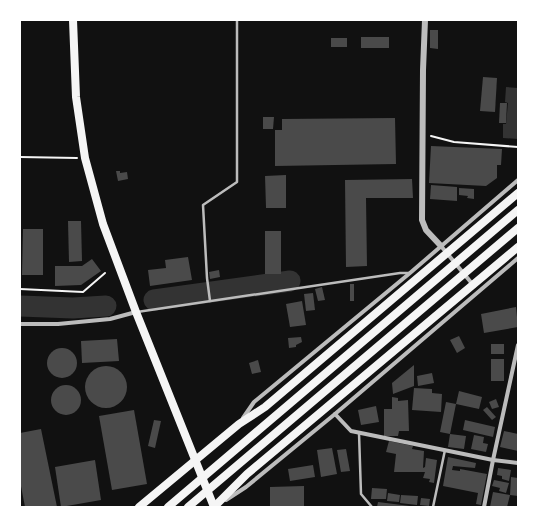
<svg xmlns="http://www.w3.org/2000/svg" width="538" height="527" font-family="Barlow,sans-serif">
	<rect width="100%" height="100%" fill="#111"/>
	<polygon fill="#333" points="506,87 518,88 518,139 503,138 503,124 506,124 508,103 505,102"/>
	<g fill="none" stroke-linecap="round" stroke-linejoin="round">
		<g stroke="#333" stroke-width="21">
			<polyline points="154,300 290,281"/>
			<polyline points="20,306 73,308 106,306"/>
		</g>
	</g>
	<g fill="#4a4a4a">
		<polygon points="430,30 438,30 438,49 430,48"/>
		<rect x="361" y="37" width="28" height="11"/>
		<rect x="331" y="38" width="16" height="9"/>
		<polygon points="483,77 497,78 495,112 480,111"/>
		<polygon points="500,103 507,103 506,123 499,123"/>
		<polygon points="263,117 274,117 273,129 263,129"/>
		<polygon points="395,118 396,164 275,166 275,130 282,130 282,119"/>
		<polygon points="431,146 502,149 501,165 497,165 497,178 486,186 429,183"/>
		<polygon points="116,171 120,171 120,173 127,172 128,179 118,181"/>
		<polygon points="286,175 286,208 266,208 265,176"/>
		<polygon points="412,179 413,198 366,198 367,266 346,267 345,180"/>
		<polygon points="431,185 457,187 457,201 430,199"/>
		<polygon points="459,188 474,189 474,199 467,198 468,196 459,195"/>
		<polygon points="68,221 81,221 82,261 69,262"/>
		<polygon points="23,229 43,229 43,275 22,275"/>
		<rect x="265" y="231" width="16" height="43"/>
		<polygon points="188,257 192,280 150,286 148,270 166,268 165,260"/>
		<polygon points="92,259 101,271 81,285 55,286 55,266 82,266"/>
		<polygon points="219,270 220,277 210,279 209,272"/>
		<rect x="350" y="284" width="4" height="17"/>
		<polygon points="322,287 325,300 318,301 315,289"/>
		<polygon points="313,293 315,310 306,311 304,294"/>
		<polygon points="302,301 306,325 290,327 286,304"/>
		<polygon points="516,307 518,327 484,333 481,314"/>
		<polygon points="459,336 465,348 457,353 450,340"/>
		<polygon points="301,337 302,342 296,345 296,347 289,348 288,338"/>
		<polygon points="117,339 119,361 82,363 81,341"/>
		<rect x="491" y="344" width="13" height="10"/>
		<circle cx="62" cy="363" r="15"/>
		<rect x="491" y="359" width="13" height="22"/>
		<polygon points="258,360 261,372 252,374 249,363"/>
		<polygon points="414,365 414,386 393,394 392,383"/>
		<circle cx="106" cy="387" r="21"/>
		<polygon points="432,373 434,383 418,386 417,376"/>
		<circle cx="66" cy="400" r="15"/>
		<polygon points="414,388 432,389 432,393 442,394 441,412 412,410"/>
		<polygon points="459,391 482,397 479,409 456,404"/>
		<polygon points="392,397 398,398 398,401 408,400 409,431 399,431 398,436 384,436 384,409 392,409"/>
		<polygon points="496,399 499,407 492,409 489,402"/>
		<polygon points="446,402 456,404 450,434 440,432"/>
		<polygon points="376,406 379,422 361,425 358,410"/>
		<polygon points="487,407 496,417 492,420 483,410"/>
		<polygon points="134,410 147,484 112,490 99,416"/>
		<polygon points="154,420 161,421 155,448 148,446"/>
		<polygon points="465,420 495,427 493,437 463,430"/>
		<polygon points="41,429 57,507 25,507 20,481 20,433"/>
		<polygon points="504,431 518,434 518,451 500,447"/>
		<polygon points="450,434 466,436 464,449 448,447"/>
		<polygon points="474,435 484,437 483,443 488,444 486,452 471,449"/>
		<polygon points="389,441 413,446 412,449 424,451 423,468 425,467 426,458 437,460 434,483 429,482 430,479 423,478 425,472 394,472 396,454 386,452"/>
		<polygon points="332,448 337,474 321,477 317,450"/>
		<polygon points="346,449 350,471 341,472 337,450"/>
		<polygon points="448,457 476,463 475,468 453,466 452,470 460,471 460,469 487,474 481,505 476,504 478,493 443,486"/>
		<polygon points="95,460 101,500 61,507 55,467"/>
		<polygon points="313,465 315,477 290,481 288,469"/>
		<polygon points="498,468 511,470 509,481 502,479 502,476 497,475"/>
		<polygon points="511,477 518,478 518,496 510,495"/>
		<polygon points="494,480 509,483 506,493 499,491 500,488 492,486"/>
		<polygon points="304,486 304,507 270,507 270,487"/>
		<polygon points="372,488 387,489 386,499 371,499"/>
		<polygon points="493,492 510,495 507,507 490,507"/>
		<polygon points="388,493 400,495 399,502 387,501"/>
		<polygon points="401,495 418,496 417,505 400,503"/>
		<polygon points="421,498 430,499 429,506 420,505"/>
		<polygon points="378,502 410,506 410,507 377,507"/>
	</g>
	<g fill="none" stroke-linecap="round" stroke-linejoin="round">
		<g stroke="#f5f5f5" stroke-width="2">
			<polyline points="431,136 454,142 518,147"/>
			<polyline points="20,157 77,158"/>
			<polyline points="20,289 83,292 105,273"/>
		</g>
		<g stroke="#bcbcbc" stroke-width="2.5">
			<polyline points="210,301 207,278 203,205 237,182 237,20"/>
			<polyline points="137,312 400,273 410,273"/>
			<polyline points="359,433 361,494 372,507"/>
			<polyline points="433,507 445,450"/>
		</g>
		<g stroke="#bcbcbc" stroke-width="4">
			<polyline points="441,246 474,286"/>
			<polyline points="20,324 58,324 110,319 136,312"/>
			<polyline points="335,414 351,431 493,460 518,463"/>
			<polyline points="243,418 254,402 410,273 518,180"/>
			<polyline points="226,500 246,487 335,414 518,258"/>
			<polyline points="484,507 493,460 518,345"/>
		</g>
		<polyline stroke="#bcbcbc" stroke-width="6" points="425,20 423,70 422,220 426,230 441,246"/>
		<g stroke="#f5f5f5" stroke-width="8">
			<polyline points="73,20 76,97 85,158 103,224 136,312 214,507"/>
			<polyline points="139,507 239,424 265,407 518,193"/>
			<polyline points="168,507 518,210"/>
			<polyline points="188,507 518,228"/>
			<polyline points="214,507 247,474 518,247"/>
		</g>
	</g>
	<rect width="538" height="527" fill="none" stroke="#ffffff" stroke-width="42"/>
</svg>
